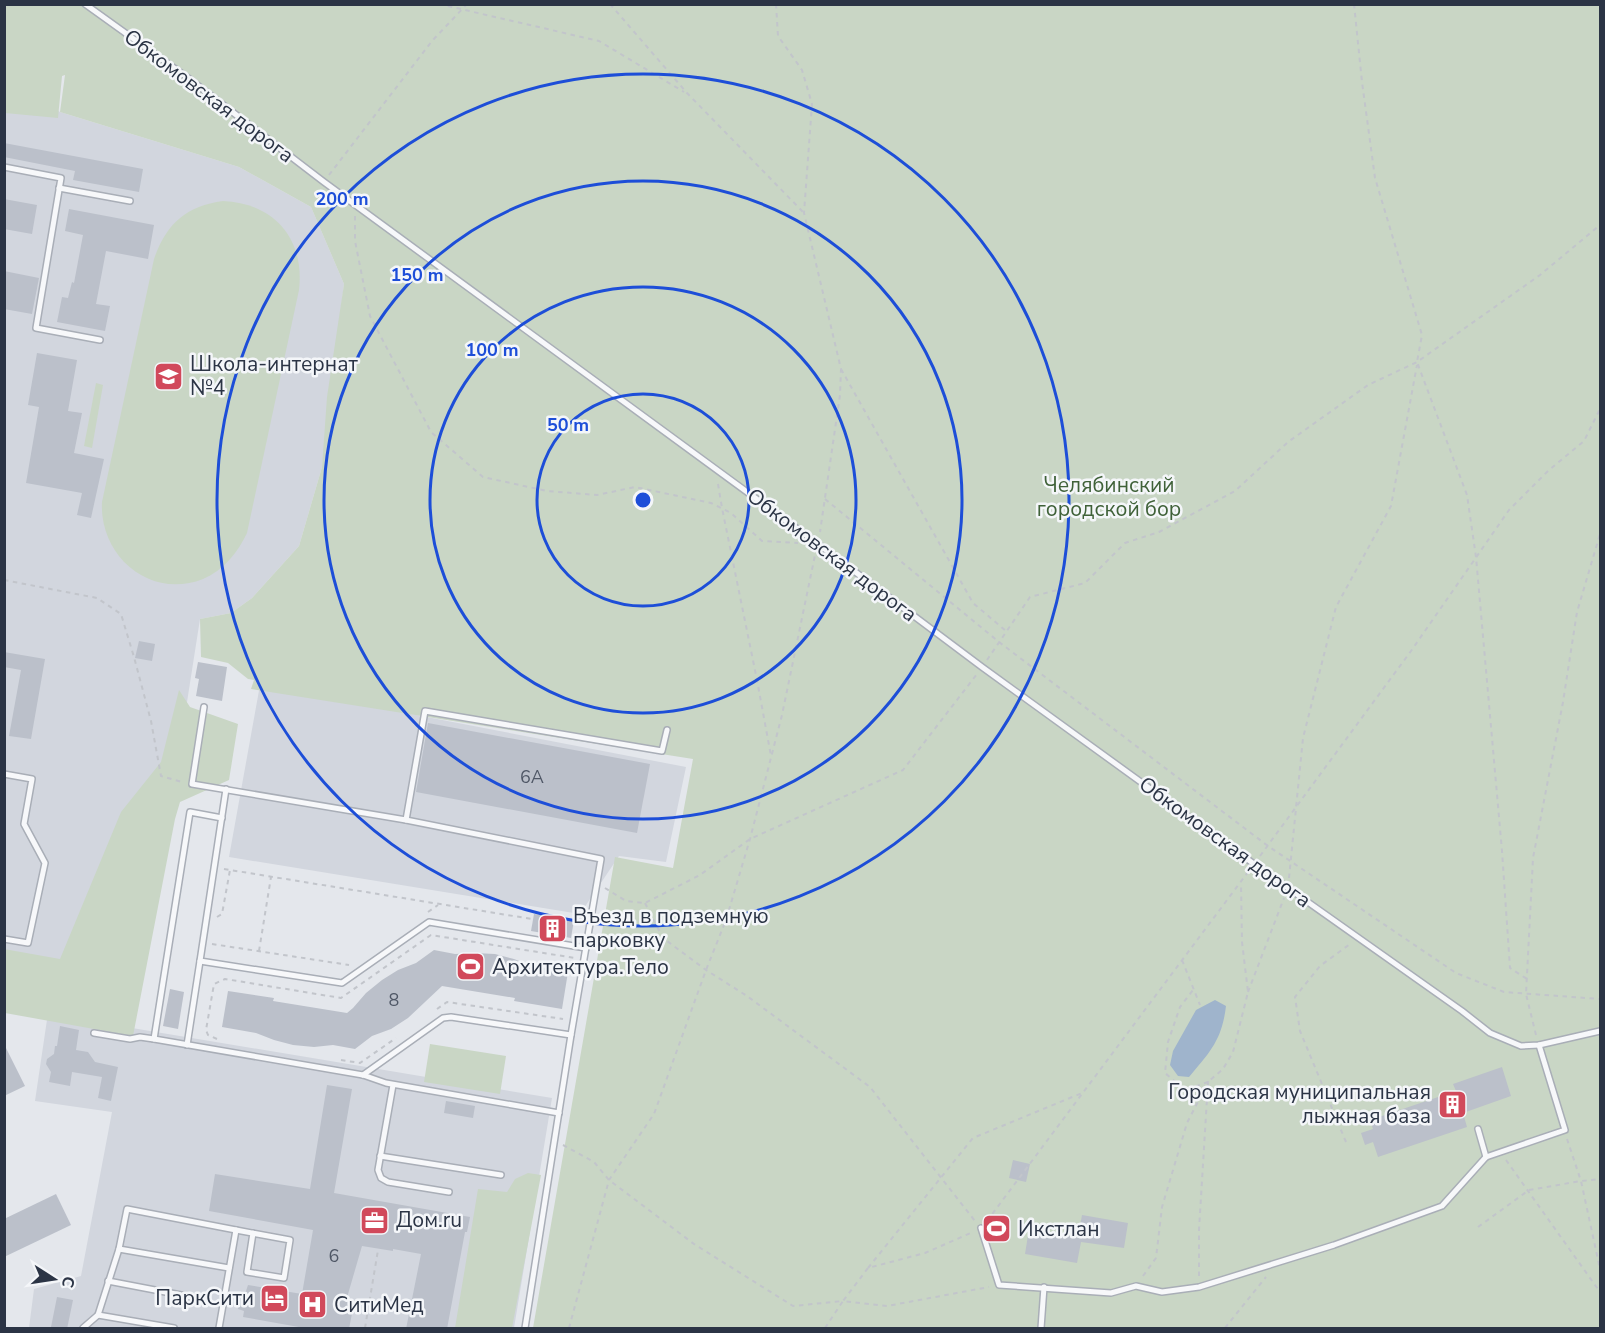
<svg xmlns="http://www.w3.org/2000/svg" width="1605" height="1333" font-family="'Nunito Sans',sans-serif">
	<rect width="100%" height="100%" fill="#e4e7ec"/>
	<g fill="#d2d6de">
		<polygon points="4,80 60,112 239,167 311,207 344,284 322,467 299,546 252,598 231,613 200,619 177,766 132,1028 552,1098 514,1328 29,1328 34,1289 81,1276 112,1112 35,1101 48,1013 5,1005"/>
		<polygon points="260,685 686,767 666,862 619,856 580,914 229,857"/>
	</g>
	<g fill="#c9d6c5">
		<polygon points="4,5 1600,5 1600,1328 533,1328 615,857 673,868 693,759 251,689 254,680 248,679 228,663 201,657 200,619 231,613 252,598 299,546 322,467 327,397 344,284 311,207 239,167 60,112 65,75 62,76 58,118 5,113"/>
		<path d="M223,201C274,203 305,239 299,290L247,533C238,552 224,570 203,579C150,600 99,556 102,502L154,259C166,224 186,206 223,201Z"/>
		<polygon points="96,383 103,385 92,448 84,446"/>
		<polygon points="179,690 190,707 238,724 229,780 180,802 175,819 133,1036 5,1013 4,949 60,959 121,812 161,762"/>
		<polygon points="430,1044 506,1056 500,1094 424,1082"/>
		<polygon points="528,1173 541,1175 512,1328 455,1328 478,1189 507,1192 515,1179"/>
	</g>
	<path fill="#9fb4cc" d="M1215,1000L1226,1006C1222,1040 1210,1052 1189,1077L1178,1076L1170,1065L1173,1051L1196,1010Z"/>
	<g fill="#bbc0ca">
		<polygon points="4,143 143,169 139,192 73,180 75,171 4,157"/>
		<polygon points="4,199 37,205 32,234 4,229"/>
		<polygon points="69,209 154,225 148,259 106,251 96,304 110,306 105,331 57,322 62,297 68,298 72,282 74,283 83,235 65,231"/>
		<polygon points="4,271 39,278 32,314 4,309"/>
		<polygon points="37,353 77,360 68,411 82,413 74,453 104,459 91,518 77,515 82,493 26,483 39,407 28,405"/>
		<polygon points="139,641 155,644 152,661 135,658"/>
		<polygon points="4,652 45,659 31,739 9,736 21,670 4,667"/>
		<polygon points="198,662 227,667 222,701 196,696 199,679 195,678"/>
		<polygon points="428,723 650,764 637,833 416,792"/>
		<polygon points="534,914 574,920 571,938 531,931"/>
		<polygon points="434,950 455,954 475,953 495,954 514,959 532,966 568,972 562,1009 514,1001 515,998 442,986 408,1018 391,1029 372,1036 355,1049 333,1045 314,1047 293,1045 274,1040 256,1033 222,1027 228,991 274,998 273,1001 347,1013 353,1008 366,993 382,980 398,970 416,963"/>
		<polygon points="170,989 184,992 178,1029 163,1026"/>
		<polygon points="60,1026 79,1030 76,1050 88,1052 95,1062 118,1067 111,1101 98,1098 102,1077 72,1072 70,1086 49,1082 51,1072 46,1064 47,1059 54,1054 55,1046 57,1046"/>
		<polygon points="4,1044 25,1086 4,1096"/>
		<polygon points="1502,1067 1511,1096 1463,1113 1467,1127 1378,1157 1373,1142 1365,1145 1361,1133 1373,1129 1370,1120 1456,1091 1453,1084"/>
		<polygon points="327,1085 352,1089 334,1193 470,1217 467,1232 465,1232 447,1329 406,1329 421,1254 393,1249 393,1251 362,1246 346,1301 354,1303 349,1329 310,1329 243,1317 244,1311 238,1309 241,1291 246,1291 248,1285 302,1294 313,1230 209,1211 215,1174 310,1189"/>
		<polygon points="446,1101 475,1106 473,1118 444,1113"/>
		<polygon points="1013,1160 1030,1164 1026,1182 1009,1178"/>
		<polygon points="56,1194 71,1225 4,1257 4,1219"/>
		<polygon points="1082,1215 1128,1223 1124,1248 1081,1242 1077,1263 1025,1254 1029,1229 1078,1237"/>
		<polygon points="57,1297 73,1300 67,1329 51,1327"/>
	</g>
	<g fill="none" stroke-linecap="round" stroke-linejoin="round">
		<defs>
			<g id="service">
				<polyline points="85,4 188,78 324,182 818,544 982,667 1254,864 1462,1011 1490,1033 1521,1046 1539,1045 1600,1031"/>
				<polyline points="4,167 61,178 36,328 100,340"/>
				<polyline points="59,188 130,201"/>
				<polyline points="204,707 192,784 406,820 601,859 571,1035 525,1328"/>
				<polyline points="4,774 32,779 24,824 45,863 28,943 4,939"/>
				<polyline points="226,789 200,961 342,983 429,922 586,948"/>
				<polyline points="406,820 425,711 662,751 667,730"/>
				<polyline points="94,1033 130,1039 140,1037 154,1039 363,1075 386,1083 559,1113"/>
				<polyline points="154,1039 190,812 222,818"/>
				<polyline points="187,1045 200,961"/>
				<polyline points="363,1075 443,1018 451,1017 571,1035"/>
				<polyline points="393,1085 378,1170 381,1178 388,1182 449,1192"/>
				<polyline points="1478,1129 1486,1157"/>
				<polyline points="380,1156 501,1175"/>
				<polyline points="981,1228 999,1285 1111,1293 1136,1286 1162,1292 1199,1287 1334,1245 1442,1206 1486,1157 1565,1130 1539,1045"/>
				<polyline points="119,1249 229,1268"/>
				<polyline points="108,1281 202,1299"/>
				<polyline points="98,1315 174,1328"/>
				<polyline points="83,1328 98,1315 119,1249 127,1209 236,1230"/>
				<polyline points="219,1328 236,1230 290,1240 284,1278 247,1272 253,1233"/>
				<polyline points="1041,1328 1044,1287"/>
			</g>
		</defs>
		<use href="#service" stroke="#a9aeb7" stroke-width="8"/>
		<g stroke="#c2c5cb" stroke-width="2" stroke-dasharray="4.5 4.5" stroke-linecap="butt">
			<polyline points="439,4 599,41 684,92"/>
			<polyline points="610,4 687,93 804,213"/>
			<polyline points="776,4 778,36 802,70 812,104 804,213 841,369 840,395 820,532"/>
			<polyline points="1354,4 1362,82 1375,178 1422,335 1417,362 1467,495 1476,557 1502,851 1510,968 1527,979"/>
			<polyline points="329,175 432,41 467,4"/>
			<polyline points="355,216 355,241 370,316 431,432 483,477 547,491 597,495 635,487 711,503 731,513 762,541 798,543"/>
			<polyline points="841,369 973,603 1006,631"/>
			<polyline points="718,484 722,508 757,680 771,756"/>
			<polyline points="825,499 999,642 1268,846 1456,973 1504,992 1600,999"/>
			<polyline points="4,580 97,598 121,614 134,657 151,721 161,776 182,782"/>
			<polyline points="987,660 1030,597 1085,583 1125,543 1159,532 1235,491 1288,442 1368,385 1417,362 1540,275 1600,225"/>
			<polyline points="1260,856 1411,651 1509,510 1548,471 1584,441 1600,409"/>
			<polyline points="224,869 532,919"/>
			<polyline points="1289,878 1303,738 1336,607 1391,506 1417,365"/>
			<polyline points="605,888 626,901 645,903 700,875 750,839 903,770 977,674"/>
			<polyline points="645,903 663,938 706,970 747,996 870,1087 975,1221"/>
			<polyline points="428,912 438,905"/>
			<polyline points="217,917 222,914 230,870"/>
			<polyline points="212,944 349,965"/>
			<polyline points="259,951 271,877"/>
			<polyline points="1182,960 1200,1005"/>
			<polyline points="1248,992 1284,898"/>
			<polyline points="437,1009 447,1002 563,1019"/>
			<polyline points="1536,1035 1526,994 1533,858 1563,702 1577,612 1600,534 1600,509"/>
			<polyline points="217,1039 208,1035 206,1030 214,984 225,979 341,998 431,935 575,958"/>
			<polyline points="341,1060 360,1063 396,1038"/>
			<polyline points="1567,1139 1581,1181 1600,1269"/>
			<polyline points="1346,1142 1300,1031 1295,997 1320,966 1350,944"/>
			<polyline points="563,1145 594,1162 609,1180 694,1244 793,1306 843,1301 868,1268 925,1253 973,1232"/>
			<polyline points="1506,1160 1600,1292"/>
			<polyline points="987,1221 1248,872"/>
			<polyline points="1478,1227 1529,1190 1581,1181 1600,1179"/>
			<polyline points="868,1268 973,1138 1082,1093"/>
			<polyline points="1143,1276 1156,1258 1162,1207 1187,1123 1208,1082 1185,1090 1165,1073 1168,1042 1180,1007 1193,990"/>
			<polyline points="1199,1276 1199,1230 1208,1082 1223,1069 1233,1052 1248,992 1242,942 1241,883"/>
			<polyline points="365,1328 378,1250"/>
			<polyline points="569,1328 609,1180 654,1114 706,970 726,920 750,839 782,715 815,555"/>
			<polyline points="825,1328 843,1301 887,1306 989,1287"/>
			<polyline points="1225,1328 1266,1277"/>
		</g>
		<use href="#service" stroke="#f7f8fa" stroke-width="5"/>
	</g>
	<g fill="none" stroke="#1d4ed8" stroke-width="3">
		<circle cx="643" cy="500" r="106"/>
		<circle cx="643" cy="500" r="213"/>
		<circle cx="643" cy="500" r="319"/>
		<circle cx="643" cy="500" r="426"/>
	</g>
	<defs>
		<symbol id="school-square" viewBox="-11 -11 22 22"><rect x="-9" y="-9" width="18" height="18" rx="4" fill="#d1495b" stroke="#f4f6f9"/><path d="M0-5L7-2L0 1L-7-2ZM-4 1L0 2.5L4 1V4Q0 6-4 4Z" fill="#fff"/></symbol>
		<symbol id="building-square" viewBox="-11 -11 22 22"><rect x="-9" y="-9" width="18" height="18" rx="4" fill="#d1495b" stroke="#f4f6f9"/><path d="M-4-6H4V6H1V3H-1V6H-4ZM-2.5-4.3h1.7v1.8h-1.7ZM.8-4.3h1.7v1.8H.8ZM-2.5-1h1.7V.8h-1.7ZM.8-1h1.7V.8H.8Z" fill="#fff"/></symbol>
		<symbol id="stadium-square" viewBox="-11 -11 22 22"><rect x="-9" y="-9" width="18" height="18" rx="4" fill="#d1495b" stroke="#f4f6f9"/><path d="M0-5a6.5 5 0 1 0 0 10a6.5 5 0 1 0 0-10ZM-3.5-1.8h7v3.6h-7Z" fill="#fff"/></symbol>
		<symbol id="office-square" viewBox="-11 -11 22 22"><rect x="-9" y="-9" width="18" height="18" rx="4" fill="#d1495b" stroke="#f4f6f9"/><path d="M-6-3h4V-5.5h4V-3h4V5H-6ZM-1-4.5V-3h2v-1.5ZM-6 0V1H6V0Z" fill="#fff"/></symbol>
		<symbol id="hotel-square" viewBox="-11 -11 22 22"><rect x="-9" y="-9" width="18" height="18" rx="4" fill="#d1495b" stroke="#f4f6f9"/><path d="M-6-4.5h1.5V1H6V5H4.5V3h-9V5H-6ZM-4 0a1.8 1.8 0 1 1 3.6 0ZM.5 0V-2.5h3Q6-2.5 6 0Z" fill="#fff"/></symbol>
		<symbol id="hospital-square" viewBox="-11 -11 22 22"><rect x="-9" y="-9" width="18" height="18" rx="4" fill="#d1495b" stroke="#f4f6f9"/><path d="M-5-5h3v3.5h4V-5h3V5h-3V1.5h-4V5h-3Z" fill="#fff"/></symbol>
	</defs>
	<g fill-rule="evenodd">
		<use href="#school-square" x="152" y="360" width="33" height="33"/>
		<use href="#building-square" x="536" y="912" width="33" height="33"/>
		<use href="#stadium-square" x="454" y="950" width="33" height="33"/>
		<use href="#building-square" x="1436" y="1088" width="33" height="33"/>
		<use href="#office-square" x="358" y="1204" width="33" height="33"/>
		<use href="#stadium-square" x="980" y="1212" width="33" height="33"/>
		<use href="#hotel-square" x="258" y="1282" width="33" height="33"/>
		<use href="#hospital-square" x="296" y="1288" width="33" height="33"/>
	</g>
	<g text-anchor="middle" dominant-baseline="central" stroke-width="5" stroke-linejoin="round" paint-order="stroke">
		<g font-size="18" fill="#4f5766">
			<text x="532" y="777">6А</text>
			<text x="394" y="1000">8</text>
			<text x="334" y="1256">6</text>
		</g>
		<g font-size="21" fill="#2b3445" stroke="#f4f6f9">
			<text transform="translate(209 96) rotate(37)">Обкомовская дорога</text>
			<text transform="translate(832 555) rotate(37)">Обкомовская дорога</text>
			<text transform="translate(1225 842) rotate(36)">Обкомовская дорога</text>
		</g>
		<g font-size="21" fill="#2b3445" stroke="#f4f6f9" text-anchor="start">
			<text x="190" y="364">Школа-интернат<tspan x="190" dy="24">№4</tspan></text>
			<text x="573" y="916">Въезд в подземную<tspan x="573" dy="24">парковку</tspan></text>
			<text x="492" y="967">Архитектура.Тело</text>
			<text x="1431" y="1092" text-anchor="end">Городская муниципальная<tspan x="1431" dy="24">лыжная база</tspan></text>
			<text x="396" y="1220">Дом.ru</text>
			<text x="1018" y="1229">Икстлан</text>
			<text x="254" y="1298" text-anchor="end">ПаркСити</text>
			<text x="334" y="1305">СитиМед</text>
		</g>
		<g font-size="21" fill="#3f6138" stroke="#f4f6f9">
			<text x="1109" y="485">Челябинский<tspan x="1109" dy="24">городской бор</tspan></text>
		</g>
	</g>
	<circle cx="643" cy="500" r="9" fill="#1d4ed8" stroke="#f4f6f9" stroke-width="3"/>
	<g font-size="18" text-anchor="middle" font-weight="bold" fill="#1d4ed8" stroke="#f4f6f9" stroke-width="5" stroke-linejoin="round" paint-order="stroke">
		<text x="342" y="205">200 m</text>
		<text x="417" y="281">150 m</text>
		<text x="492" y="356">100 m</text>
		<text x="568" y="431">50 m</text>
	</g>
	<rect width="1605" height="1333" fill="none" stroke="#2b3445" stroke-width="12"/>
	<g transform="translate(54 1279) rotate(102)" stroke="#f4f6f9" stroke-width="4.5" paint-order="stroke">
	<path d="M0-4.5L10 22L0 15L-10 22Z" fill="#2b3445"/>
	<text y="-9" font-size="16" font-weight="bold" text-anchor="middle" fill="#2b3445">С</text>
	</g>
</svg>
